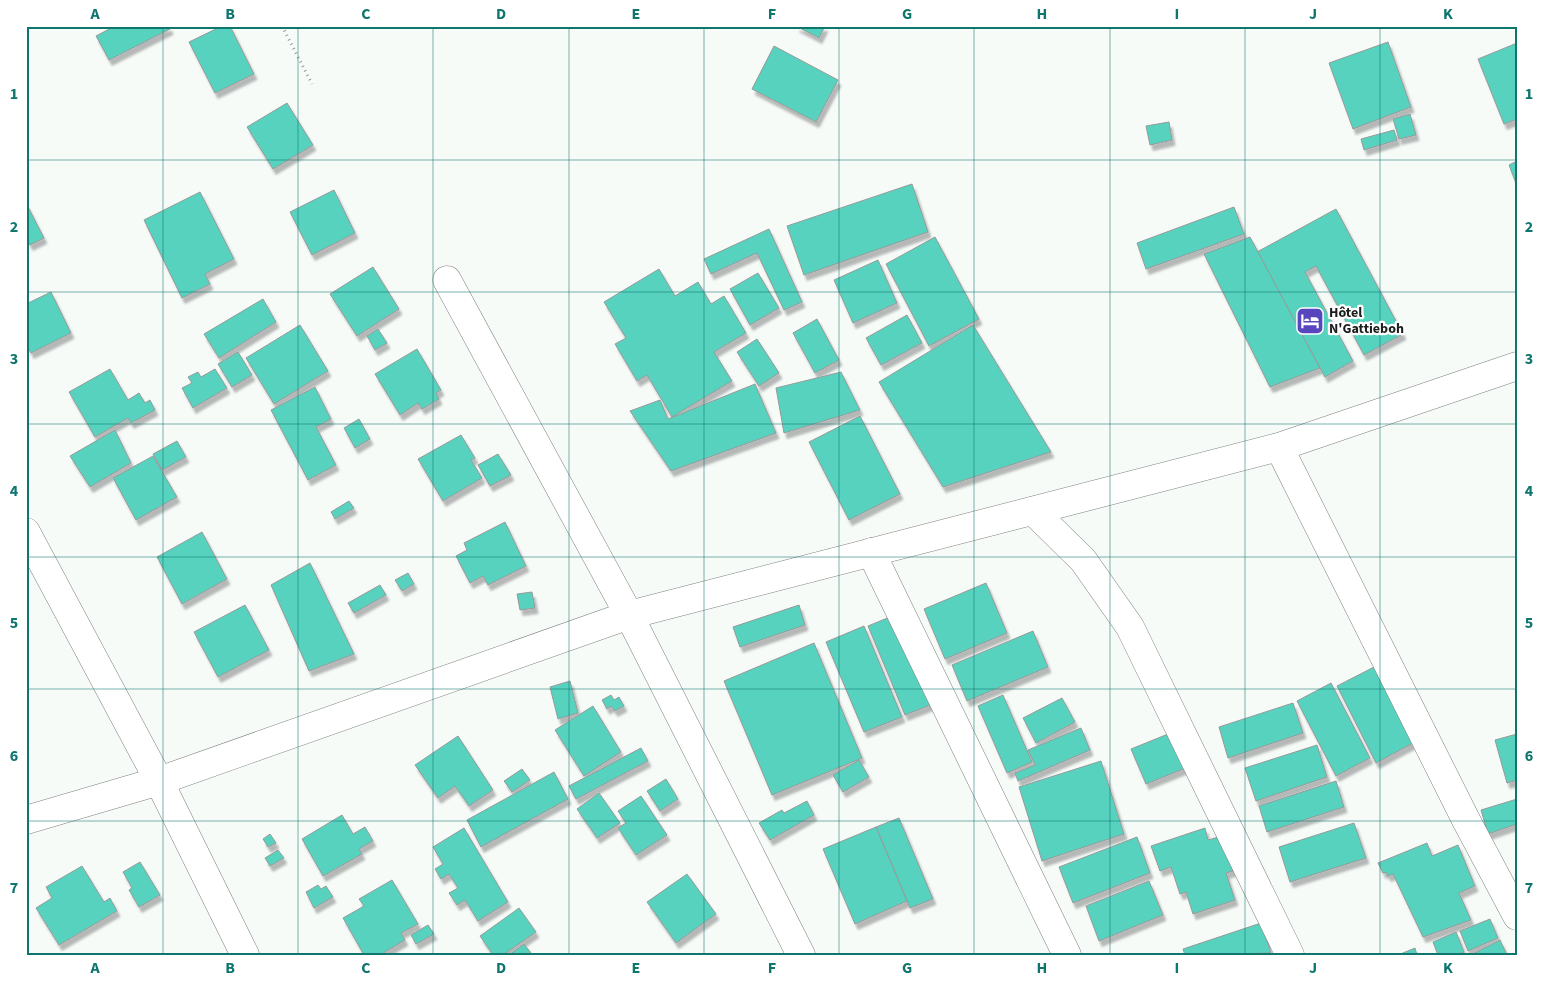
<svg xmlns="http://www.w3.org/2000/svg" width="1543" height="981" font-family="'Source Sans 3',sans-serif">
	<defs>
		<filter id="shadow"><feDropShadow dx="3" dy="5.5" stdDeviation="1" flood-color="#0004"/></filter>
	</defs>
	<rect width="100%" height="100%" fill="#f7fbf8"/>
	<g fill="#56d2be" stroke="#969a99" filter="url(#shadow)">
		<polygon points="115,26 169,26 170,29 109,60 96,36"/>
		<polygon points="222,26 230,26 254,74 215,93 189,42"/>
		<polygon points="796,26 825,26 819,38"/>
		<polygon points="1388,42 1411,107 1353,129 1329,63"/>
		<polygon points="1517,43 1517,119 1504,124 1478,59"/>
		<polygon points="774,46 838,80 816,122 752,89"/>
		<polygon points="287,103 313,145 273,169 247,127"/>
		<polygon points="1410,114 1416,135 1399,139 1393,119"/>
		<polygon points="1169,122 1172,140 1150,145 1146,126"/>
		<polygon points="1394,130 1397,140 1364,150 1361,139"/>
		<polygon points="1517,161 1517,186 1509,165"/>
		<polygon points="912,184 928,232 804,275 787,226"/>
		<polygon points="334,190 355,233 312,255 290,212"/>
		<polygon points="200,192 234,259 205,274 210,284 182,298 144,220"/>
		<polygon points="26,203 44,238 30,245 26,238"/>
		<polygon points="1234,207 1244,234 1146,269 1137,243"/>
		<polygon points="1336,209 1403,334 1364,355 1316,266 1305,272 1353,361 1325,377 1257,252"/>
		<polygon points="769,229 802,302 784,310 757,253 711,274 704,259"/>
		<polygon points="935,237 979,319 929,346 886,264"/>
		<polygon points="1250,237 1320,368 1270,387 1204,254"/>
		<polygon points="878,260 897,303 853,323 834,280"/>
		<polygon points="373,267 399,309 357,336 330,294"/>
		<polygon points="659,269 675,296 698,282 711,304 724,296 746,333 714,352 732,381 672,417 647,375 637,381 615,344 626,338 604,302"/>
		<polygon points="758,273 779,308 750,325 730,289"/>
		<polygon points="51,292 71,333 31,353 26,344 26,304"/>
		<polygon points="263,299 276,322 219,358 204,334"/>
		<polygon points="907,315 922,343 881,365 866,338"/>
		<polygon points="817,319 839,360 815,373 793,333"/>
		<polygon points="300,325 328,371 274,404 246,358"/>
		<polygon points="973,325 1051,452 943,487 879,382"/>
		<polygon points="378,329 387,343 375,350 367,336"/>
		<polygon points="757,339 779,373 759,386 737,352"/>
		<polygon points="417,349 441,390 436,393 439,399 422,409 418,403 400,415 375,374"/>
		<polygon points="238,352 252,375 232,387 218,364"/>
		<polygon points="110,369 128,400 139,393 145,403 150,400 155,410 131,423 128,418 95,437 69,392"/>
		<polygon points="215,369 227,388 193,408 182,388 192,383 188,377 198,372 201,377"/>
		<polygon points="841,372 860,410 784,433 776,388"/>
		<polygon points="755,384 776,433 671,471 630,411 660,400 668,419"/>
		<polygon points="315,387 331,419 316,427 336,465 308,480 271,410"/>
		<polygon points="860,416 900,494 849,520 809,442"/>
		<polygon points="359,419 370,439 355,448 344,428"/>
		<polygon points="115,430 131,463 90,487 70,456"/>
		<polygon points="461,435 475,458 471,460 482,478 443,501 418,459"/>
		<polygon points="177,441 186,457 162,470 153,454"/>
		<polygon points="498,454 511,475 490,486 478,465"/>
		<polygon points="153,456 177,497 136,520 113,478"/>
		<polygon points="349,501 354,508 335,519 331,512"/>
		<polygon points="505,522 526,566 488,585 483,576 470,583 456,556 467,550 464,543"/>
		<polygon points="202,532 227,579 182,604 157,557"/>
		<polygon points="310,563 354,654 309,671 271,585"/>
		<polygon points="408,573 414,584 402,591 395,580"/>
		<polygon points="986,583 1007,633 945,659 924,609"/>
		<polygon points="380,585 386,595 354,613 348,603"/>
		<polygon points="532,592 535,608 520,610 517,594"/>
		<polygon points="245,605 269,650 218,677 194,632"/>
		<polygon points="799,605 805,625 740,647 733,627"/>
		<polygon points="897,614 933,704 905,715 868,626"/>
		<polygon points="864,626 902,717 864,732 826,642"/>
		<polygon points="1033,631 1048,667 967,701 952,665"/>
		<polygon points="814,643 862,758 772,795 724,681"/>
		<polygon points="1376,666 1415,742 1376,763 1337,686"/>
		<polygon points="570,681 578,713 558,719 550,687"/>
		<polygon points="1331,683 1370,758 1336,776 1297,701"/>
		<polygon points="611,695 614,700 619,697 624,706 615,711 611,706 607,709 602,700"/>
		<polygon points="1003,695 1032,762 1007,773 978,706"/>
		<polygon points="1062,698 1075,722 1036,743 1023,718"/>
		<polygon points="1293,703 1303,733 1228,758 1219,727"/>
		<polygon points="593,706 621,752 584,776 555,730"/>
		<polygon points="1081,728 1090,750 1018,781 1015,773 1035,765 1028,750"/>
		<polygon points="1173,732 1188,767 1146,784 1131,749"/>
		<polygon points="1517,734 1517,780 1507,783 1495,740"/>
		<polygon points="458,736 493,790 469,806 455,786 438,798 415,765"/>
		<polygon points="1317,745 1327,777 1256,801 1245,768"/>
		<polygon points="641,748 648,761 576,799 569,786"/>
		<polygon points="859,760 869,777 843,792 833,775"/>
		<polygon points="1101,761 1124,834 1042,861 1019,787"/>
		<polygon points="522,769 530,780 512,792 504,781"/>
		<polygon points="554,772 568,799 481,847 467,820"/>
		<polygon points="666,779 678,799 660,811 647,791"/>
		<polygon points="1336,781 1344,807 1267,832 1259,806"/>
		<polygon points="599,793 620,823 597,838 577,809"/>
		<polygon points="641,796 667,835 636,855 618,828 626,823 618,811"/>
		<polygon points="1517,799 1517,824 1488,834 1481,810"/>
		<polygon points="807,801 814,815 770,840 759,823 782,810 784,813"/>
		<polygon points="342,815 353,834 365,827 373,841 359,849 362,854 323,876 302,839"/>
		<polygon points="899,818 933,899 910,908 876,827"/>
		<polygon points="1354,823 1366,858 1290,882 1279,847"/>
		<polygon points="876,827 907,901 855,924 823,849"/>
		<polygon points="464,828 508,902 478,921 465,900 457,905 449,893 458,888 449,874 441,879 435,869 443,864 433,847"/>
		<polygon points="1205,828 1208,840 1222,836 1233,871 1226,873 1235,900 1193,914 1186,892 1180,894 1171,867 1160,871 1151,846"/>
		<polygon points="270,834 276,843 268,847 263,839"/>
		<polygon points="1137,837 1150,873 1073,903 1059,867"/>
		<polygon points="1427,843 1432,856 1458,845 1475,886 1459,893 1471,920 1423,937 1393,874 1388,876 1386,872 1383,873 1378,863"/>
		<polygon points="278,850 284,858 270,866 265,858"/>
		<polygon points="140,862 160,895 139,907 129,890 132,888 123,872"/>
		<polygon points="82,866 104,902 110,898 117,911 59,945 36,908 52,898 46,887"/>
		<polygon points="687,874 716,914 676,943 647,902"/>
		<polygon points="392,880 418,924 401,933 405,940 380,955 364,955 343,918 364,906 359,899"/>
		<polygon points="1149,881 1163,915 1099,941 1086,906"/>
		<polygon points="318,885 321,889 326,886 333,897 314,908 306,892"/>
		<polygon points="519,908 536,932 503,955 493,955 480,936"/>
		<polygon points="1490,919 1498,938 1468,951 1460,931"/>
		<polygon points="1261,923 1271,953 1185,955 1183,949"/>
		<polygon points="428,925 434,934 416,944 411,935"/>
		<polygon points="1456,932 1464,952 1456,955 1438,955 1433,942"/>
		<polygon points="1500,940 1507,955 1471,955"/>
		<polygon points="524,944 531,953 528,955 509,955"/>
		<polygon points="1415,948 1417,955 1398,955"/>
	</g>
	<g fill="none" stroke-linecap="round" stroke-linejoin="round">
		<defs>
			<g id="minor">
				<polyline points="447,280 629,615 801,955"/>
				<polyline points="1279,447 1466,820 1517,916"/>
				<polyline points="1033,511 1083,560 1130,627 1290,955"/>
				<polyline points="26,532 159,781 245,955"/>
				<polyline points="871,552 1067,955"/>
				<polyline points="26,820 159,781 629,615 1279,447 1517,366"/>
			</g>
		</defs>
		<use href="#minor" stroke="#7f8280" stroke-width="29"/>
		<polyline stroke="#939694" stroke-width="3" stroke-dasharray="1 4" stroke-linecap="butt" points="282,26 312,84"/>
		<use href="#minor" stroke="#fff" stroke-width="28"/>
	</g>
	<path fill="none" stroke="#0f766e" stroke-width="1" stroke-opacity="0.55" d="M163,26V955M298,26V955M433,26V955M569,26V955M704,26V955M839,26V955M974,26V955M1110,26V955M1245,26V955M1380,26V955M26,160H1517M26,292H1517M26,424H1517M26,557H1517M26,689H1517M26,821H1517"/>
	<defs>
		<symbol id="hotel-square" viewBox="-11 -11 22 22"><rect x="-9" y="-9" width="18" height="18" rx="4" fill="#5746be" stroke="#fff"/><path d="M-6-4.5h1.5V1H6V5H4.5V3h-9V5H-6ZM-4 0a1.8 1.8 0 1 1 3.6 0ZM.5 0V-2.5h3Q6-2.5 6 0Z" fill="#fff"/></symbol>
	</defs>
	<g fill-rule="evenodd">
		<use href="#hotel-square" x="1294" y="305" width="32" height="32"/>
	</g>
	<g text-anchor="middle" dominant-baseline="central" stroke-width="4.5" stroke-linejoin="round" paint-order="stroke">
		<g font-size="14" font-weight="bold" fill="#1c1e1d" stroke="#fff" text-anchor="start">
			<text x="1329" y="313">Hôtel<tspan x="1329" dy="16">N'Gattieboh</tspan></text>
		</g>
	</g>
	<rect width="1543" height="981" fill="none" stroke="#ffffff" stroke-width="55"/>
	<rect x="28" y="28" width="1488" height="926" fill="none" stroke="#0f766e" stroke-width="2"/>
	<g font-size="16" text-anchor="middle" font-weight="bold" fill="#0f766e">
		<text x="95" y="19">A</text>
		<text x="230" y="19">B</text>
		<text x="366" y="19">C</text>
		<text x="501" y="19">D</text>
		<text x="636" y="19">E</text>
		<text x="772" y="19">F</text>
		<text x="907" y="19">G</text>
		<text x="1042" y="19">H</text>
		<text x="1177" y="19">I</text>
		<text x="1313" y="19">J</text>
		<text x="1448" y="19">K</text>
		<text x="14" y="99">1</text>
		<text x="1529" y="99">1</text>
		<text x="14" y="232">2</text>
		<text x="1529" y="232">2</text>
		<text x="14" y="364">3</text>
		<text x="1529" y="364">3</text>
		<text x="14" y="496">4</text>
		<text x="1529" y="496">4</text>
		<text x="14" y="628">5</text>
		<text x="1529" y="628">5</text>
		<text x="14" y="761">6</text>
		<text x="1529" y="761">6</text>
		<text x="14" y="893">7</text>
		<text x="1529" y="893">7</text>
		<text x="95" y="973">A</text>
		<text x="230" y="973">B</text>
		<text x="366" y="973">C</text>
		<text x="501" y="973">D</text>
		<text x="636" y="973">E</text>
		<text x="772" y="973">F</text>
		<text x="907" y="973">G</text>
		<text x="1042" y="973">H</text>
		<text x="1177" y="973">I</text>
		<text x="1313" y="973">J</text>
		<text x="1448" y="973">K</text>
	</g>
</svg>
